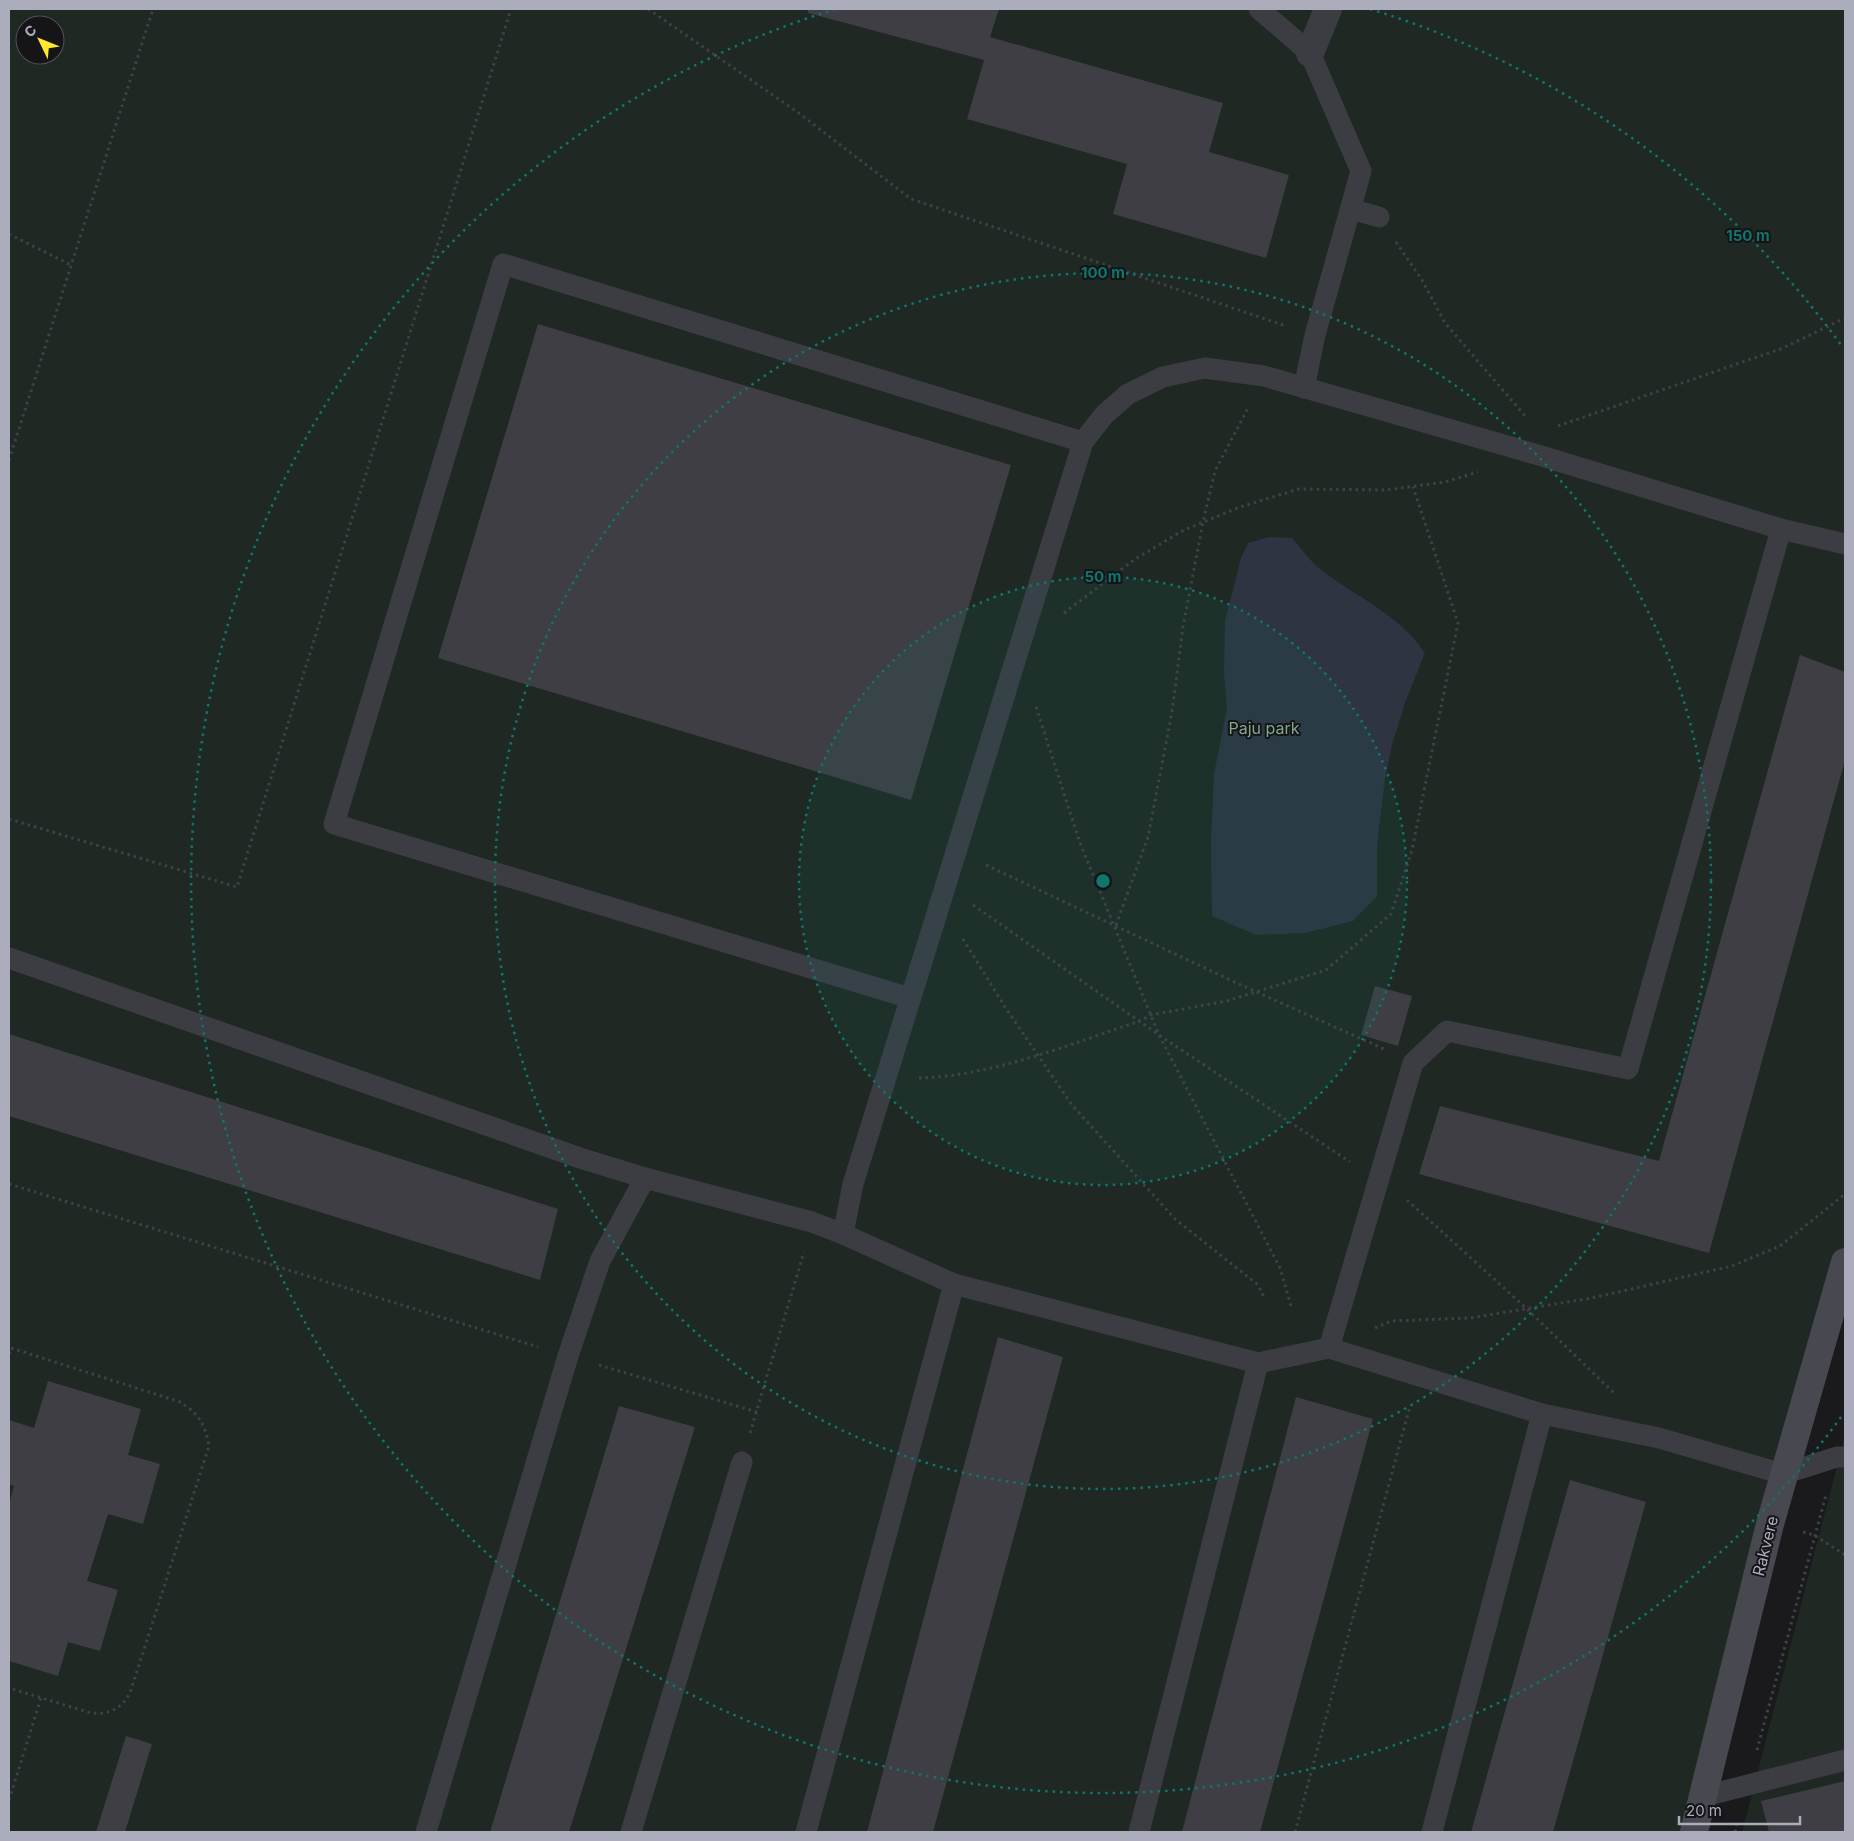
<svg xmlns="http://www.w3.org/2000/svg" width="1854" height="1841" font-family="Inter,sans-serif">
	<rect width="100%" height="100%" fill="#1a191c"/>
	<g fill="#1f2822" fill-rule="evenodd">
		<path d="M9,9H1845V1287L1683,1832H9ZM25,25H55V55H25Z"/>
		<polygon points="1845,1435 1845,1832 1742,1832"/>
	</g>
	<path fill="#2e3441" d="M1269,537L1292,538C1301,548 1310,561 1320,569C1356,597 1399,614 1425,653L1405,703L1392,745L1385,779L1377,844V896L1353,921L1305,933L1256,935L1212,916L1211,842L1214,774L1227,708L1224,674L1225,621L1241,558L1248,543Z"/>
	<g fill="#3f3e44">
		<polygon points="808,9 999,9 990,37 1223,103 1209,152 1289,175 1266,258 1113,214 1127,164 967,119 984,60 808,13"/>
		<polygon points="538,324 1011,465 911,800 438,658"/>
		<polygon points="1800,655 1845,672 1845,760 1709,1253 1419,1174 1440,1106 1659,1161"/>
		<polygon points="1375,986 1412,996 1398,1046 1361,1035"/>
		<polygon points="9,1034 558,1209 540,1280 9,1116"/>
		<polygon points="998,1337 1063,1357 933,1832 867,1832"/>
		<polygon points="48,1381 141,1409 128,1455 160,1464 143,1524 108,1514 87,1581 118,1590 100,1651 68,1642 58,1676 9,1661 9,1504 14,1486 9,1484 9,1420 34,1428"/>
		<polygon points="1296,1397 1373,1419 1260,1832 1182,1832"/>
		<polygon points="619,1406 695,1427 569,1832 490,1832"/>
		<polygon points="1570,1480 1646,1502 1553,1832 1471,1832"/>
		<polygon points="126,1736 152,1744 125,1832 96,1832"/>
		<polygon points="1845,1781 1845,1832 1769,1832 1761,1801"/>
	</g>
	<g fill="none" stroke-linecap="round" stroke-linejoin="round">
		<g stroke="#404048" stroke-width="3" stroke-dasharray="2.5 4" stroke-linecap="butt">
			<polyline points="648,9 796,111 911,199 1286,326"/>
			<polyline points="9,234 71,265"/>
			<polyline points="1396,242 1422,280 1445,323 1526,417"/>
			<polyline points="1558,426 1783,348 1845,318"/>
			<polyline points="9,460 153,9"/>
			<polyline points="1064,613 1135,559 1184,530 1240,507 1299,489 1387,490 1445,482 1478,472"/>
			<polyline points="1036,707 1080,843 1159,1035 1280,1268 1291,1306"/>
			<polyline points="9,819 237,887 511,9"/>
			<polyline points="986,865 1241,985 1384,1049"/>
			<polyline points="973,905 1159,1035 1350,1162"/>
			<polyline points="1116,925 1148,837 1172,712 1183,627 1203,522 1215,471 1249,406"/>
			<polyline points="963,939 1005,1007 1072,1105 1175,1219 1258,1285 1265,1299"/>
			<path d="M919,1078C993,1076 1070,1044 1140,1021L1151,1015L1227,1001L1326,970L1391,914L1412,850L1458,623L1413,487"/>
			<polyline points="9,1184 538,1347"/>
			<polyline points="1407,1200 1527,1309 1616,1395"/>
			<polyline points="1375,1328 1391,1321 1470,1318 1592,1298 1732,1266 1780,1246 1845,1194"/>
			<path d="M9,1354L11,1348L180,1402C199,1414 205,1424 209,1446L130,1693C121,1709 109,1715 91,1713L9,1688"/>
			<polyline points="599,1365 757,1412"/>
			<polyline points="750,1433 804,1252"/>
			<polyline points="1803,1532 1814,1535 1845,1555"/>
			<polyline points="1757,1750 1826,1495"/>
			<polyline points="9,1800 41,1698"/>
			<polyline points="1295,1832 1410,1406"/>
			<polyline points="1735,1832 1738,1821"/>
		</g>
		<g stroke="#3c3c43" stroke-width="21">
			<polyline points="1259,9 1310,53 1361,171 1315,335 1304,388"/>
			<polyline points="1351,209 1379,217"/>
			<polyline points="9,958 580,1158 645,1178"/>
			<polyline points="910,998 334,824 503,264 1083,442"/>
			<polyline points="843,1234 954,1284 1258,1363 1329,1348 1542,1414 1659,1438 1783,1474 1837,1457 1845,1457"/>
			<polyline points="1329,1348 1413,1063 1447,1031 1628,1069 1781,529"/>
			<polyline points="1705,1796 1845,1760"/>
			<polyline points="426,1832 568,1356 600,1261 645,1178 812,1222 843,1234 853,1184 1083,442 1104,415 1128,394 1163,377 1205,368 1264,376 1535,454 1781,529 1845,544"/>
			<polyline points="631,1832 742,1462"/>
			<polyline points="806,1832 954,1284"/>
			<polyline points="1139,1832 1258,1363"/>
			<polyline points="1432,1832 1542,1414"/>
		</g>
		<polyline stroke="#3c3c43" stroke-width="28" points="1310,53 1328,9"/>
		<polyline stroke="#484851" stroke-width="28" points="1694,1832 1770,1524 1845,1262"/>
	</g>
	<circle cx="1103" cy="881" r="304" fill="#0f766e" fill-opacity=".12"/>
	<g fill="none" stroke="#0f766e" stroke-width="2.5" stroke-dasharray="2.5 5">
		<circle cx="1103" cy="881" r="304"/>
		<circle cx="1103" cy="881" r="608"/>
		<path d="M1841 1417A912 912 0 1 1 836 9M1370 9A912 912 0 0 1 1841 345"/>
	</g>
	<g text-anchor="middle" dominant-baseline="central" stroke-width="4" stroke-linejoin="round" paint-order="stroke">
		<g font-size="16" fill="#80a98c" stroke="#151417">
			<text x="1264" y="728">Paju park</text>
		</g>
		<g font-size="16" fill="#abacbc" stroke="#151417">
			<text transform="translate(1765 1546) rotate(-76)">Rakvere</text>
		</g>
	</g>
	<circle cx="1103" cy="881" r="8" fill="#0f766e" stroke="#151417" stroke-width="2.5"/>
	<g font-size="15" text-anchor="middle" font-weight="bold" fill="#0f766e" stroke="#151417" stroke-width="4" stroke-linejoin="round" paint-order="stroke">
		<text x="1748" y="241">150 m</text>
		<text x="1103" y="278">100 m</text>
		<text x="1103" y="582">50 m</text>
	</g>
	<rect width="1854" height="1841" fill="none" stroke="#abacbc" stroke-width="20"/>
	<g transform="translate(40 40) rotate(313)"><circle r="24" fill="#151417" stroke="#515159"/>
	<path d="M0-4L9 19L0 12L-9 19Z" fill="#ffe72e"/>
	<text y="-8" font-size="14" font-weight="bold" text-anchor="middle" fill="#abacbc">С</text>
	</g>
	<path d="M1679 1816v8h121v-8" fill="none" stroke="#abacbc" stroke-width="2.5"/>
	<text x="1686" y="1816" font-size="15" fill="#abacbc" stroke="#151417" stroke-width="4" paint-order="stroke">20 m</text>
</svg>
